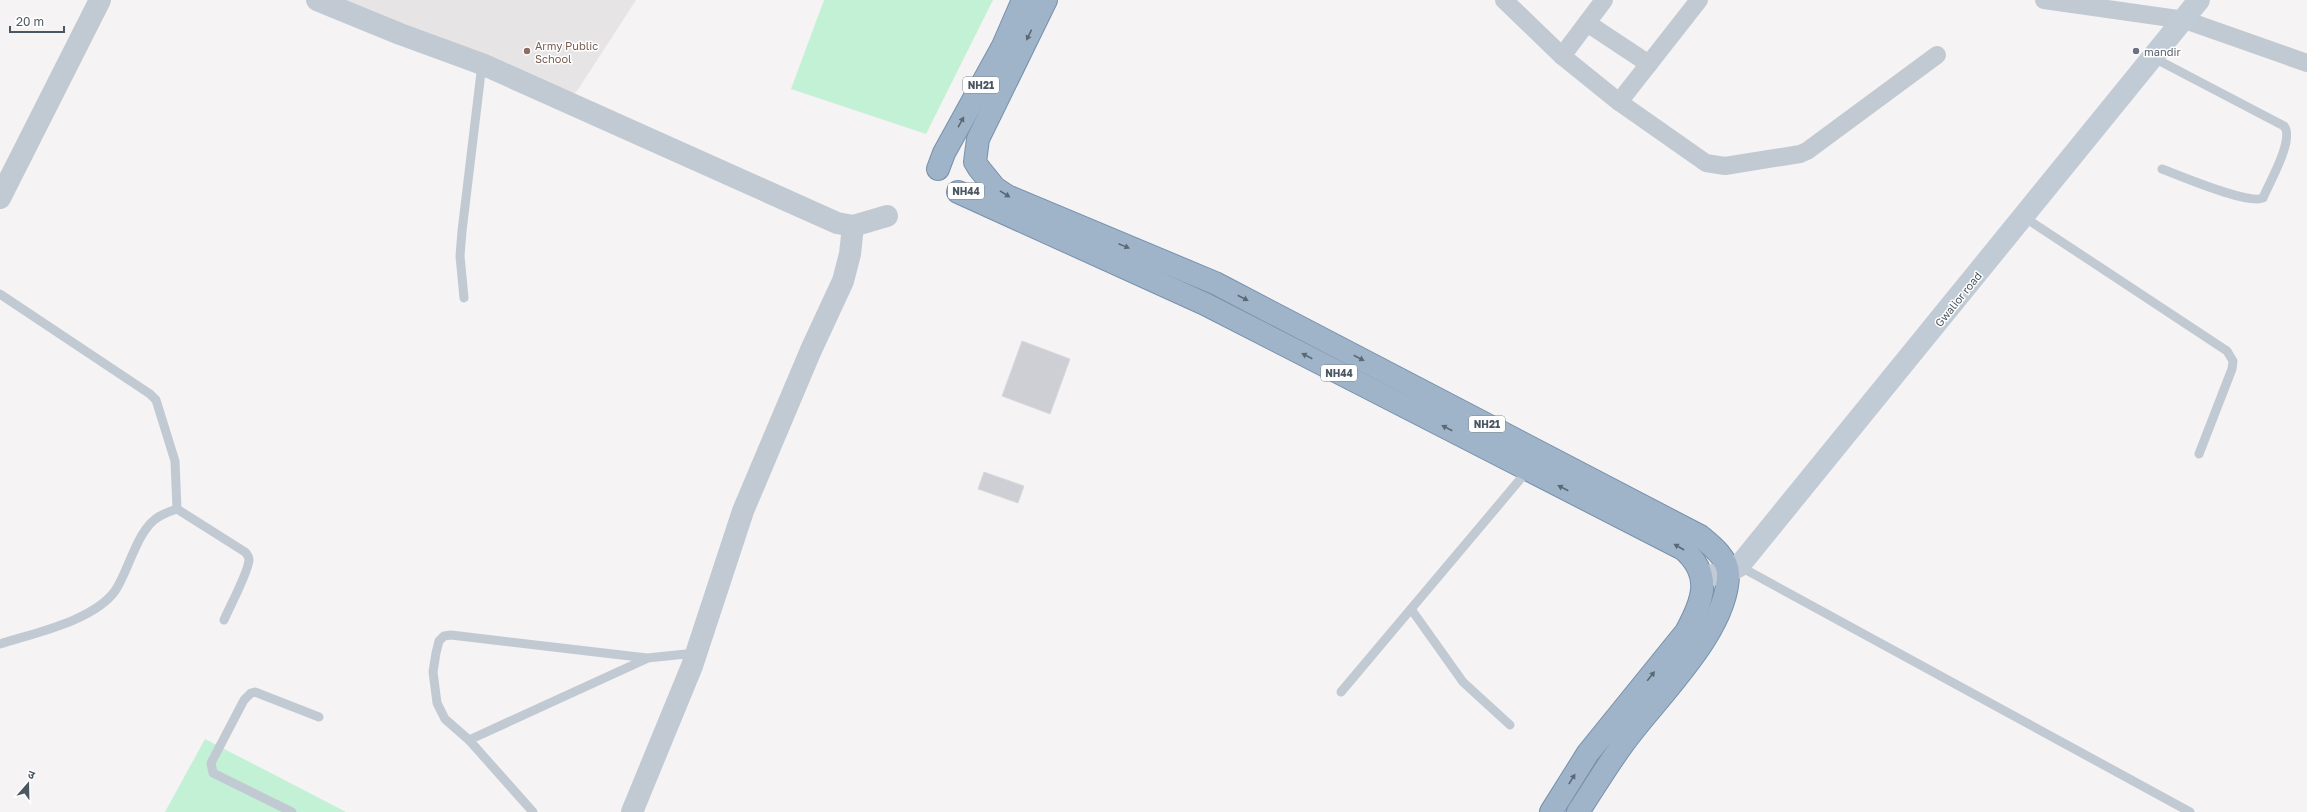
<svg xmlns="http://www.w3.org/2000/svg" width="2307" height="812" font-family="'Golos Text','Noto Sans Devanagari',sans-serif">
	<rect width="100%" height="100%" fill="#f5f3f3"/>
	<polygon fill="#e6e4e5" points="333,0 636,0 577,91 568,98"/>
	<g fill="#c3f1d5">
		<polygon points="824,0 993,0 926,134 791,89"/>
		<polygon points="205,739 346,812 165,812"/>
	</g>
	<g fill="#cdcfd5" stroke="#d7d9de">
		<polygon points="1022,341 1070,359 1050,414 1002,396"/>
		<polygon points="984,472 1024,486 1018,503 978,489"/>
	</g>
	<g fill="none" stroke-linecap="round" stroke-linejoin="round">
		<defs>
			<g id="trunk">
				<polyline points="975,162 978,139 1046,0"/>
				<path d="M978,167L995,188L1007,196L1215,283L1700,536C1711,545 1728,558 1728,574C1728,632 1656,698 1623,744C1607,766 1593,789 1578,812"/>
				<polyline points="938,169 944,153 1003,46 1023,0"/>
				<path d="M958,192L1205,304L1683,549C1713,575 1703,601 1686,632L1588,753L1551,812"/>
			</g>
		</defs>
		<use href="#trunk" stroke="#7690ad" stroke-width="24"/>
		<g stroke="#c1cad2" stroke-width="9">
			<path d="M2154,58L2284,126C2295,139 2269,183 2263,198C2248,205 2181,176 2162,169"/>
			<polyline points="2024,217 2227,351 2233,361 2232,369 2199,454"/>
			<path d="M0,294L150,394L156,400L175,461L177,509L245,552C247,554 249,557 249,560C248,573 230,606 224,620"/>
			<polyline points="464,298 460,256 462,231 482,64"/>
			<polyline points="1739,566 2190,812"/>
			<polyline points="1411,609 1463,682 1510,725"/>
			<path d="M0,644C34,633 93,621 115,591C129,571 137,528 160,516C165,513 171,511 177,509"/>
			<polyline points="1341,692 1528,470"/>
			<polyline points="469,740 646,659"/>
			<polyline points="292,812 213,773 211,763 244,700 251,693 255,692 319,717"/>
			<polyline points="533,812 469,740 445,719 437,703 433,672 436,653 439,641 444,636 451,635 647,658 696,653"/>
		</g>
		<g stroke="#c1cad2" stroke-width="18">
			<polyline points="1504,0 1562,56 1619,102 1706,163 1725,166 1800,154 1807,151 1937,55"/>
			<polyline points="2044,0 2185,20 2307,63"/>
			<polyline points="1587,23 1649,64"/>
			<polyline points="1562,56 1604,0"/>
			<polyline points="1619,102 1699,0"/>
		</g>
		<g stroke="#c1cad2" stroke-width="22">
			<polyline points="317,0 400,34 482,64 837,223 853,226 887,216"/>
			<polyline points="0,198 100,0"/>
			<polyline points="632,812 692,666 743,511 811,350 843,281 850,254 853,226"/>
		</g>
		<polyline stroke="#c1cbd6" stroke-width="22" points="1702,577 1728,572 1739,566 2199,0"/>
		<use href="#trunk" stroke="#9fb4c9" stroke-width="22"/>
	</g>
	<defs><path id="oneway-solid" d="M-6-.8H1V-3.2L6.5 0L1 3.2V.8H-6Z"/></defs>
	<g fill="#5b6976">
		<use href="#oneway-solid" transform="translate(1029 35) rotate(116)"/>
		<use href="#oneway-solid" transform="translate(961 122) rotate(-61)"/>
		<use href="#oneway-solid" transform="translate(1005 194) rotate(32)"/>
		<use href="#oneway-solid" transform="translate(1124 246) rotate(22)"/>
		<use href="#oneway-solid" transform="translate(1243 298) rotate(27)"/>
		<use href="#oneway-solid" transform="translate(1307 356) rotate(-153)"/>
		<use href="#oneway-solid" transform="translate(1359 358) rotate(27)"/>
		<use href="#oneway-solid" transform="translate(1447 428) rotate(-153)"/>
		<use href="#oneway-solid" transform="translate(1563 488) rotate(-153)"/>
		<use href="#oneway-solid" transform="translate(1679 547) rotate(-150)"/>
		<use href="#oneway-solid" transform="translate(1651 676) rotate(-51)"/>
		<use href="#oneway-solid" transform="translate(1572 779) rotate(-58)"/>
	</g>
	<circle fill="#8d6e63" stroke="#fff" stroke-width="1.5" cx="527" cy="51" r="4"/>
	<circle fill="#6b7280" stroke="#fff" stroke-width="1.5" cx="2136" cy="51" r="4"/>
	<g text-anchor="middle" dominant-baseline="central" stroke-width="3" stroke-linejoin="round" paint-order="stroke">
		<g fill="#fff" stroke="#808990" stroke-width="1">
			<rect x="963" y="77" width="36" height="16" rx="3"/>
			<rect x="948" y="183" width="36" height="16" rx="3"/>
			<rect x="1321" y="365" width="36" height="16" rx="3"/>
			<rect x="1469" y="416" width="36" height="16" rx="3"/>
		</g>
		<g font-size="10" font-weight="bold" fill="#4a5661">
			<text x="981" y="85">NH21</text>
			<text x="966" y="191">NH44</text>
			<text x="1339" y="373">NH44</text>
			<text x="1487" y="424">NH21</text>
		</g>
		<g font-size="11" fill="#785e54" stroke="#fff" text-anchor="start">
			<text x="535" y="45">Army Public<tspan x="535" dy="13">School</tspan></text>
		</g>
		<g font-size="11" fill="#5b616d" stroke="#fff" text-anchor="start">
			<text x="2144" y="51">mandir</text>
		</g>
		<g font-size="11" fill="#4a5661" stroke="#fff">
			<text transform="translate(1958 299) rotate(-51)">Gwalior road</text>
		</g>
	</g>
	<g transform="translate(28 784) rotate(20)" stroke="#ffffff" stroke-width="3" paint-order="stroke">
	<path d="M0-3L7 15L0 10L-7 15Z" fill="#4a5661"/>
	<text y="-6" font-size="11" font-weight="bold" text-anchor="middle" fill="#4a5661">उ</text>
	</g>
	<path d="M10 26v6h54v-6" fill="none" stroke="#4a5661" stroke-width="2"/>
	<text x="16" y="26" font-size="12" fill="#4a5661" stroke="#ffffff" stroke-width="3" paint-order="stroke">20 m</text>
</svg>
